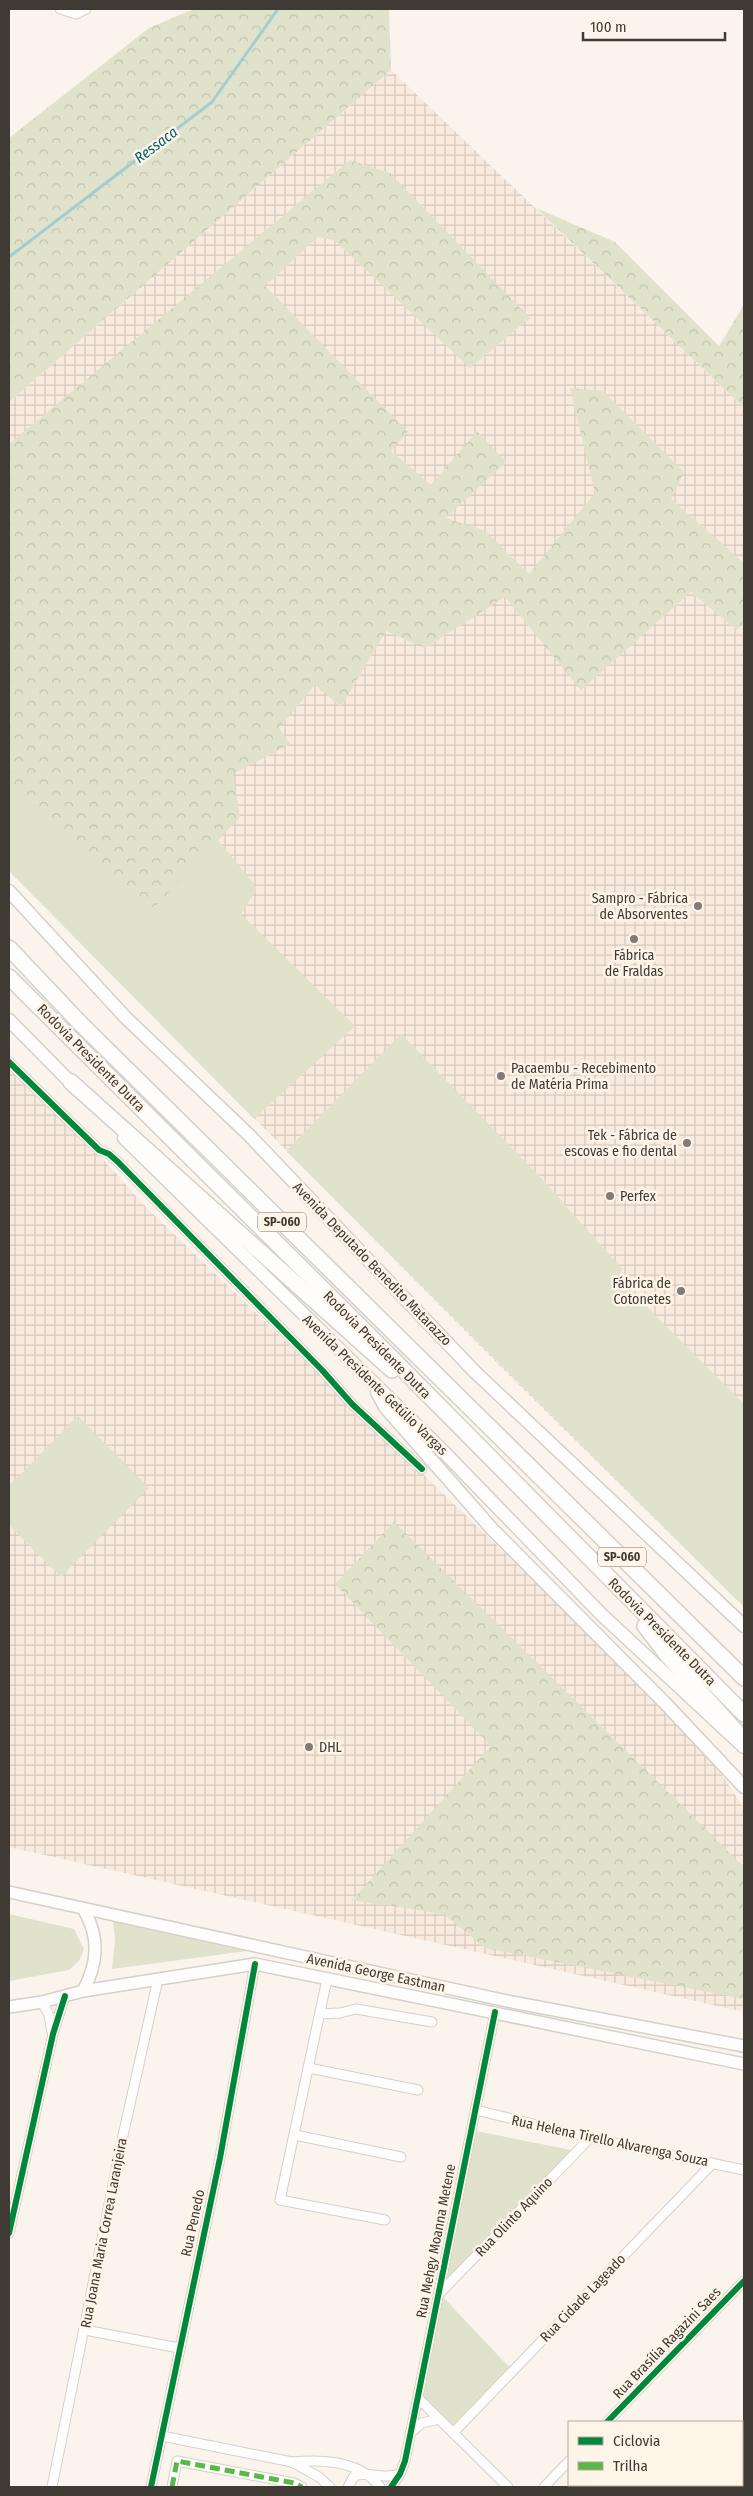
<svg xmlns="http://www.w3.org/2000/svg" width="753" height="2496" font-family="'Fira Sans Condensed',sans-serif">
	<defs>
		<pattern id="industrial-grid" width="8" height="8" patternUnits="userSpaceOnUse" patternTransform="scale(1.25)"><rect width="8" height="8" fill="#f8eadd"/><path d="M0 4h8M4 0v8" fill="none" stroke="#d6c9be"/></pattern>
		<pattern id="forest-crowns" width="20" height="18" patternUnits="userSpaceOnUse" patternTransform="scale(1.25)"><rect width="20" height="18" fill="#e1e2cb"/><path d="M2 6a3 3 0 1 1 6 0M12 15a3 3 0 1 1 6 0" fill="none" stroke="#c2c3af"/></pattern>
	</defs>
	<rect width="100%" height="100%" fill="#faf4ed"/>
	<g fill="url(#industrial-grid)">
		<polygon points="391,70 744,408 744,1607 501,1367 9,871 9,402"/>
		<polygon points="9,1054 143,1204 597,1642 710,1757 744,1808 744,2012 9,1847"/>
	</g>
	<g fill="#e1e2cb">
		<polygon points="9,785 154,908 218,840 257,888 241,914 355,1026 254,1119 9,871"/>
		<polygon points="401,1034 541,1178 622,1269 618,1278 744,1404 744,1607 286,1151"/>
		<polygon points="78,1416 149,1488 61,1577 9,1525 9,1486"/>
		<polygon points="9,1914 74,1929 84,1949 79,1961 69,1970 9,1981"/>
		<polygon points="113,1921 124,1924 247,1951 112,1969 115,1939"/>
		<polygon points="476,2131 576,2151 446,2279"/>
		<polygon points="443,2297 510,2368 453,2425 423,2396"/>
	</g>
	<g fill="url(#forest-crowns)">
		<polygon points="194,9 389,9 391,70 9,402 9,138 149,28"/>
		<polygon points="350,160 390,173 530,318 470,368 334,240 318,237 265,286 408,432 391,451 431,485 477,431 506,462 446,518 485,531 529,574 595,493 570,388 603,391 684,472 671,499 744,563 744,621 737,630 691,592 581,690 505,597 425,648 386,631 341,707 315,685 279,728 290,744 233,774 240,817 154,908 9,785 9,444"/>
		<polygon points="536,208 615,242 719,346 744,305 744,408"/>
		<polygon points="394,1522 744,1867 744,1999 485,1948 444,1914 352,1900 491,1746 335,1584"/>
	</g>
	<g fill="none" stroke-linecap="round" stroke-linejoin="round">
		<polyline stroke="#a2cdd2" stroke-width="3" points="9,257 212,102 278,9"/>
		<defs>
			<g id="minor">
				<polyline points="60,9 76,14 86,9"/>
				<polyline points="9,1062 99,1150 109,1154 118,1162 322,1370 352,1404 422,1469"/>
				<polyline points="327,1979 280,2200 385,2220"/>
				<polyline points="42,2002 49,2015 52,2032"/>
				<polyline points="320,2014 340,2013 356,2009 432,2022"/>
				<polyline points="309,2068 418,2090"/>
				<polyline points="476,2110 590,2138 744,2170"/>
				<polyline points="295,2135 401,2157"/>
				<polyline points="9,2233 53,2034 65,1996"/>
				<polyline points="439,2294 590,2138"/>
				<polyline points="85,2330 179,2348"/>
				<polyline points="418,2398 508,2487"/>
				<polyline points="607,2422 744,2281"/>
				<polyline points="410,2433 422,2423 439,2419"/>
				<polyline points="453,2433 713,2163"/>
				<polyline points="162,2436 292,2462 319,2477 330,2487"/>
				<polyline points="742,2437 744,2434"/>
				<path d="M292,2462C322,2459 361,2461 380,2487"/>
				<polyline points="52,2487 122,2140 158,1979"/>
				<polyline points="151,2487 220,2158 255,1964"/>
				<polyline points="172,2487 177,2461 294,2483 302,2487"/>
				<path d="M348,2487L354,2476C371,2471 382,2480 400,2474"/>
				<polyline points="391,2487 400,2474 405,2461 495,2012"/>
				<polyline points="544,2487 569,2461"/>
				<polyline points="692,2487 694,2485"/>
			</g>
			<g id="secondary">
				<polyline points="9,1892 512,2002 744,2046"/>
				<path d="M83,1991C98,1963 100,1938 84,1910"/>
				<polyline points="9,2007 42,2002 83,1991 255,1964 744,2064"/>
			</g>
			<g id="primary">
				<polyline points="9,891 126,1018 248,1134 475,1372 744,1626"/>
				<polyline points="9,1020 77,1089"/>
				<polyline points="124,1138 442,1450 602,1615 744,1747"/>
				<polyline points="377,1392 385,1407 492,1529 664,1702 744,1787"/>
			</g>
			<g id="motorway">
				<polyline points="9,948 81,1024 744,1678"/>
				<polyline points="9,977 379,1345 744,1714"/>
				<polyline points="71,1082 392,1370"/>
				<polyline points="645,1626 668,1656 744,1740"/>
			</g>
		</defs>
		<use href="#minor" stroke="#d5d0ca" stroke-width="11"/>
		<use href="#secondary" stroke="#d5d0ca" stroke-width="14"/>
		<use href="#primary" stroke="#d5d0ca" stroke-width="15"/>
		<use href="#motorway" stroke="#d5d0ca" stroke-width="18"/>
		<use href="#minor" stroke="#fefdfc" stroke-width="9"/>
		<use href="#secondary" stroke="#fefdfc" stroke-width="11"/>
		<use href="#primary" stroke="#fefdfc" stroke-width="12"/>
		<use href="#motorway" stroke="#fefdfc" stroke-width="15"/>
		<polyline stroke="#58b947" stroke-width="5" stroke-dasharray="10 5" stroke-linecap="butt" points="172,2487 177,2461 294,2483 302,2487"/>
		<defs>
			<g id="cycleway">
				<polyline points="9,1062 99,1150 109,1154 118,1162 322,1370 352,1404 422,1469"/>
				<polyline points="9,2233 53,2034 65,1996"/>
				<polyline points="607,2422 744,2281"/>
				<polyline points="151,2487 220,2158 255,1964"/>
				<polyline points="391,2487 400,2474 405,2461 495,2012"/>
			</g>
		</defs>
		<use href="#cycleway" stroke="#fff4e8" stroke-width="9"/>
		<use href="#cycleway" stroke="#00873e" stroke-width="6"/>
	</g>
	<g fill="#817b75" stroke="#fff4e8" stroke-width="2">
		<circle cx="698" cy="906" r="5"/>
		<circle cx="634" cy="939" r="5"/>
		<circle cx="501" cy="1076" r="5"/>
		<circle cx="687" cy="1143" r="5"/>
		<circle cx="610" cy="1196" r="5"/>
		<circle cx="681" cy="1291" r="5"/>
		<circle cx="309" cy="1747" r="5"/>
	</g>
	<g text-anchor="middle" dominant-baseline="central" stroke-width="5" stroke-linejoin="round" paint-order="stroke">
		<g fill="#fff4e8" stroke="#79726b" stroke-width="1">
			<rect x="258" y="1212.5" width="48" height="19" rx="4"/>
			<rect x="598" y="1547.5" width="48" height="19" rx="4"/>
		</g>
		<g font-size="12" font-weight="bold" fill="#403a35">
			<text x="282" y="1222">SP-060</text>
			<text x="622" y="1557">SP-060</text>
		</g>
		<g font-size="14" fill="#403a35" stroke="#fff4e8" text-anchor="end">
			<text x="688" y="898">Sampro - Fábrica<tspan x="688" dy="16">de Absorventes</tspan></text>
			<text x="634" y="955" text-anchor="middle">Fábrica<tspan x="634" dy="16">de Fraldas</tspan></text>
			<text x="511" y="1068" text-anchor="start">Pacaembu - Recebimento<tspan x="511" dy="16">de Matéria Prima</tspan></text>
			<text x="677" y="1135">Tek - Fábrica de<tspan x="677" dy="16">escovas e fio dental</tspan></text>
			<text x="620" y="1196" text-anchor="start">Perfex</text>
			<text x="671" y="1283">Fábrica de<tspan x="671" dy="16">Cotonetes</tspan></text>
			<text x="319" y="1747" text-anchor="start">DHL</text>
		</g>
		<g font-size="14" fill="#403a35" stroke="#fff4e8">
			<text transform="translate(91 1058) rotate(45)">Rodovia Presidente Dutra</text>
			<text transform="translate(372 1264) rotate(46)">Avenida Deputado Benedito Matarazzo</text>
			<text transform="translate(377 1345) rotate(45)">Rodovia Presidente Dutra</text>
			<text transform="translate(375 1385) rotate(44)">Avenida Presidente Getúlio Vargas</text>
			<text transform="translate(662 1632) rotate(45)">Rodovia Presidente Dutra</text>
			<text transform="translate(376 1973) rotate(12)">Avenida George Eastman</text>
			<text transform="translate(610 2141) rotate(12)">Rua Helena Tirello Alvarenga Souza</text>
			<text transform="translate(514 2217) rotate(-46)">Rua Olinto Aquino</text>
			<text transform="translate(193 2223) rotate(-78)">Rua Penedo</text>
			<text transform="translate(104 2233) rotate(-79)">Rua Joana Maria Correa Laranjeira</text>
			<text transform="translate(436 2241) rotate(-79)">Rua Mehgy Moanna Metene</text>
			<text transform="translate(583 2298) rotate(-46)">Rua Cidade Lageado</text>
			<text transform="translate(667 2343) rotate(-46)">Rua Brasília Ragazini Saes</text>
		</g>
		<g font-size="15" font-style="italic" fill="#03606d" stroke="#fff4e8">
			<text transform="translate(156 145) rotate(-37)">Ressaca</text>
		</g>
	</g>
	<rect width="753" height="2496" fill="none" stroke="#403a35" stroke-width="20"/>
	<rect x="568" y="2421" width="175" height="65" fill="#fff4e8" stroke="#b3aaa0"/>
	<rect x="578" y="2437" width="25" height="8" fill="#00873e" stroke="#b3aaa0"/>
	<text x="613" y="2446" font-size="15" fill="#403a35">Ciclovia</text>
	<rect x="578" y="2462" width="25" height="8" fill="#58b947" stroke="#b3aaa0"/>
	<text x="613" y="2471" font-size="15" fill="#403a35">Trilha</text>
	<path d="M583 32v8h142v-8" fill="none" stroke="#403a35" stroke-width="2.5"/>
	<text x="590" y="32" font-size="15" fill="#403a35" stroke="#fff4e8" stroke-width="4" paint-order="stroke">100 m</text>
</svg>
